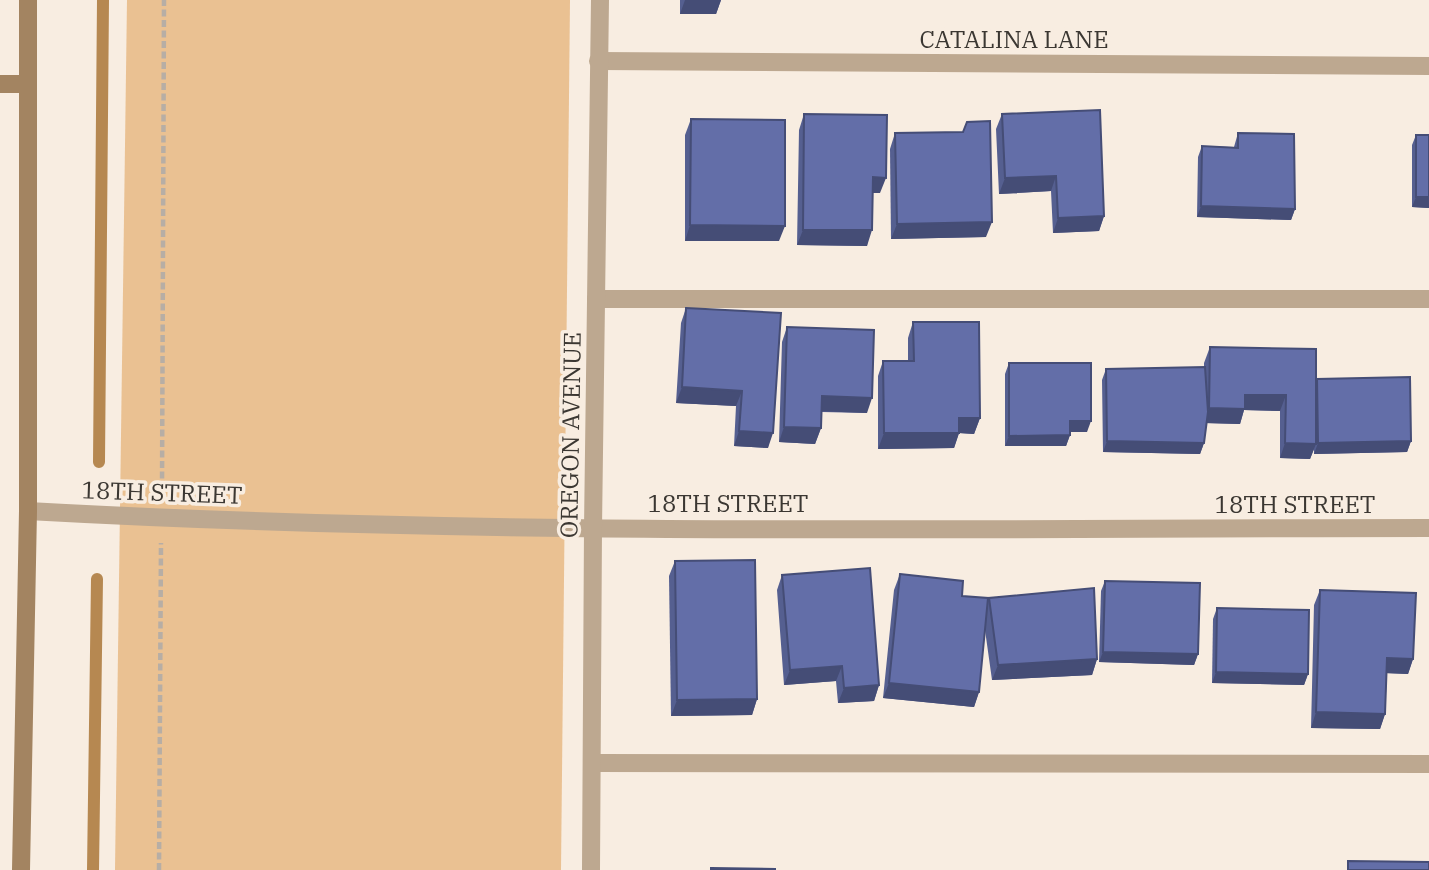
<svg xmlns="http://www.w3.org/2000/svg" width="1429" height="870" font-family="'IBM Plex Serif',serif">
	<rect width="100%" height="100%" fill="#f8ede1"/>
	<polygon fill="#eac192" points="127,0 570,0 561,870 115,870"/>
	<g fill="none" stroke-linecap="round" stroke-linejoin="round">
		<g stroke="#b68851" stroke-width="12">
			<polyline points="99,462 103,0"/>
			<polyline points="93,870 97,579"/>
		</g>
		<g stroke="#b7aea5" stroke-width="4.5" stroke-dasharray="7 3.5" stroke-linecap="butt">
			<polyline points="162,489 164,0"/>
			<polyline points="159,870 161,543"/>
		</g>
		<g stroke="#bda890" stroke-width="18">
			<polyline points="596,299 1429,299"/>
			<polyline points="592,763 1429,764"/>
		</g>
		<g stroke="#bda890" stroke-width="18">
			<polyline points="598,61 1429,66"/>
			<path d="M28,511C494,537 962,528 1429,528"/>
			<polyline points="591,870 593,528 600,0"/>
		</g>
		<g stroke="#a38461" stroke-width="18">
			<polyline points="0,84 27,84"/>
			<polyline points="21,870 28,511 28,0"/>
		</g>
	</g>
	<g fill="#555f90">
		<polygon points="680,0 721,0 716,14 680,14"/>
		<polygon points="804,114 880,193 873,193 867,246 797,245 799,130"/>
		<polygon points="1002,114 1104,216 1099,231 1053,233 1051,191 999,194 996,129"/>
		<polygon points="691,119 779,241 685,241 685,135"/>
		<polygon points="895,133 986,237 891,239 890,149"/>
		<polygon points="1238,133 1295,209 1291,220 1197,217 1198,157 1202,146 1234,147"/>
		<polygon points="1416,135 1429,135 1429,208 1412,207 1412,145"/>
		<polygon points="686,308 781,313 768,448 734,446 736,406 676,403 681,323"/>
		<polygon points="913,322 980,418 974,434 959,433 954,448 878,449 878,376 883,361 908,361 908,338"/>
		<polygon points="787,327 867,413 822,412 821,428 815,444 779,442 782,342"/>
		<polygon points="1210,347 1316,380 1411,441 1407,452 1314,454 1314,449 1310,459 1280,458 1280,411 1244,410 1240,424 1206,423 1204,443 1200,454 1103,452 1102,380 1106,369 1204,367 1204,363"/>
		<polygon points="1009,363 1087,432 1070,432 1070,435 1066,446 1005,446 1005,374"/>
		<polygon points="675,561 757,699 752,715 671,716 669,576"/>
		<polygon points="900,574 962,596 988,598 1097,659 1092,675 992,680 985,630 979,692 974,707 883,698 894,590"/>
		<polygon points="782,575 879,685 874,701 838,703 836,681 784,685 777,590"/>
		<polygon points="1105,581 1198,654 1194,665 1099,662 1101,591"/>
		<polygon points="1320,590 1413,659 1408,674 1387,673 1385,714 1380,729 1311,728 1314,605"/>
		<polygon points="1217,608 1308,674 1304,685 1212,683 1213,619"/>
	</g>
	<g fill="#454d76">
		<polygon points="685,0 721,0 716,14 680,14"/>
		<polygon points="1056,176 1051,191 999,194 1005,178"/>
		<polygon points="873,177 886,178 880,193 868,193"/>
		<polygon points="1416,197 1429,197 1429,208 1412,207"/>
		<polygon points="1201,206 1295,209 1291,220 1197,217"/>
		<polygon points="1104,216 1099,231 1053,233 1058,218"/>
		<polygon points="992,222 986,237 891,239 897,224"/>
		<polygon points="690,225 785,226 779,241 685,241"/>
		<polygon points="803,230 872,230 867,246 797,245"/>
		<polygon points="682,387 742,391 736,406 676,403"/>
		<polygon points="1245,395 1286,395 1280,411 1244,410 1240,424 1204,423 1209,408"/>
		<polygon points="822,396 872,398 867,413 816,411"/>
		<polygon points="959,418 980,418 974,434 959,433 954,448 878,449 884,433"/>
		<polygon points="1070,421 1091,421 1087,432 1066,432"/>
		<polygon points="784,427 821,428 815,444 779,442"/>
		<polygon points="739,431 773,433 768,448 734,446"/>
		<polygon points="1070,435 1066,446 1005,446 1009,436"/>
		<polygon points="1107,441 1204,443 1200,454 1103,452"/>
		<polygon points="1411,441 1407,452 1314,454 1318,443"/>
		<polygon points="1285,443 1316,444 1310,459 1280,458"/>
		<polygon points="1103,652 1198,654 1194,665 1099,662"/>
		<polygon points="1387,658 1413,659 1408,674 1382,673"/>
		<polygon points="1097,659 1092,675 992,680 998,665"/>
		<polygon points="842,666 836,681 784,685 790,670"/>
		<polygon points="1216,672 1308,674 1304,685 1212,683"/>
		<polygon points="889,683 979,692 974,707 883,698"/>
		<polygon points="879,685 874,701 838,703 844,688"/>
		<polygon points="757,699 752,715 671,716 677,700"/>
		<polygon points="1316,712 1385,714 1380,729 1311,728"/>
	</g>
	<g fill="#636ea8" stroke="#454d76" stroke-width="2">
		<polygon points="1100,110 1104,216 1058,218 1056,176 1005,178 1002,114"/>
		<polygon points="804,114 887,115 886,178 873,177 872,230 803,230"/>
		<polygon points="691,119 785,120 785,226 690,225"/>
		<polygon points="990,121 992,222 897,224 895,133 963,132 967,122"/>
		<polygon points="1238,133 1294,134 1295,209 1201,206 1202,146 1238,148"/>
		<rect x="1416" y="135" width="13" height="62"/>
		<polygon points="686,308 781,313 773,433 739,431 742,391 682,387"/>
		<polygon points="913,322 979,322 980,418 959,418 959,433 884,433 883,361 914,361"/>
		<polygon points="787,327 874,330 872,398 822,396 821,428 784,427"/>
		<polygon points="1210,347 1316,349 1316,444 1285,443 1286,395 1245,395 1245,409 1209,408"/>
		<polygon points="1009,363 1091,363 1091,421 1070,421 1070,435 1009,436"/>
		<polygon points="1205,367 1208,412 1204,443 1107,441 1106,369"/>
		<polygon points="1410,377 1411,441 1318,443 1317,379"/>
		<polygon points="755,560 757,699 677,700 675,561"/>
		<polygon points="870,568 879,685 844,688 842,666 790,670 782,575"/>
		<polygon points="900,574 963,581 962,596 988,598 979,692 889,683"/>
		<polygon points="1105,581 1200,583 1198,654 1103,652"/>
		<polygon points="1094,588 1097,659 998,665 989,598"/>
		<polygon points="1320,590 1416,593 1413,659 1387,658 1385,714 1316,712"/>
		<polygon points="1217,608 1309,610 1308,674 1216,672"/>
		<polygon points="1348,861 1429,862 1429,870 1348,870"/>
		<polygon points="711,868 775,869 775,870 711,870"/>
	</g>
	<g text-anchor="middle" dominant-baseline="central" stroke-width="7" stroke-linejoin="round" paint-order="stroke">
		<g font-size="24" fill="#3b3732" stroke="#f8ede1">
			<text x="1014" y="39">CATALINA LANE</text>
			<text transform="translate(570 435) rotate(-89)">OREGON AVENUE</text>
			<text transform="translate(162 492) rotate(2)">18TH STREET</text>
			<text x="728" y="503">18TH STREET</text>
			<text x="1295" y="504">18TH STREET</text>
		</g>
	</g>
</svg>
